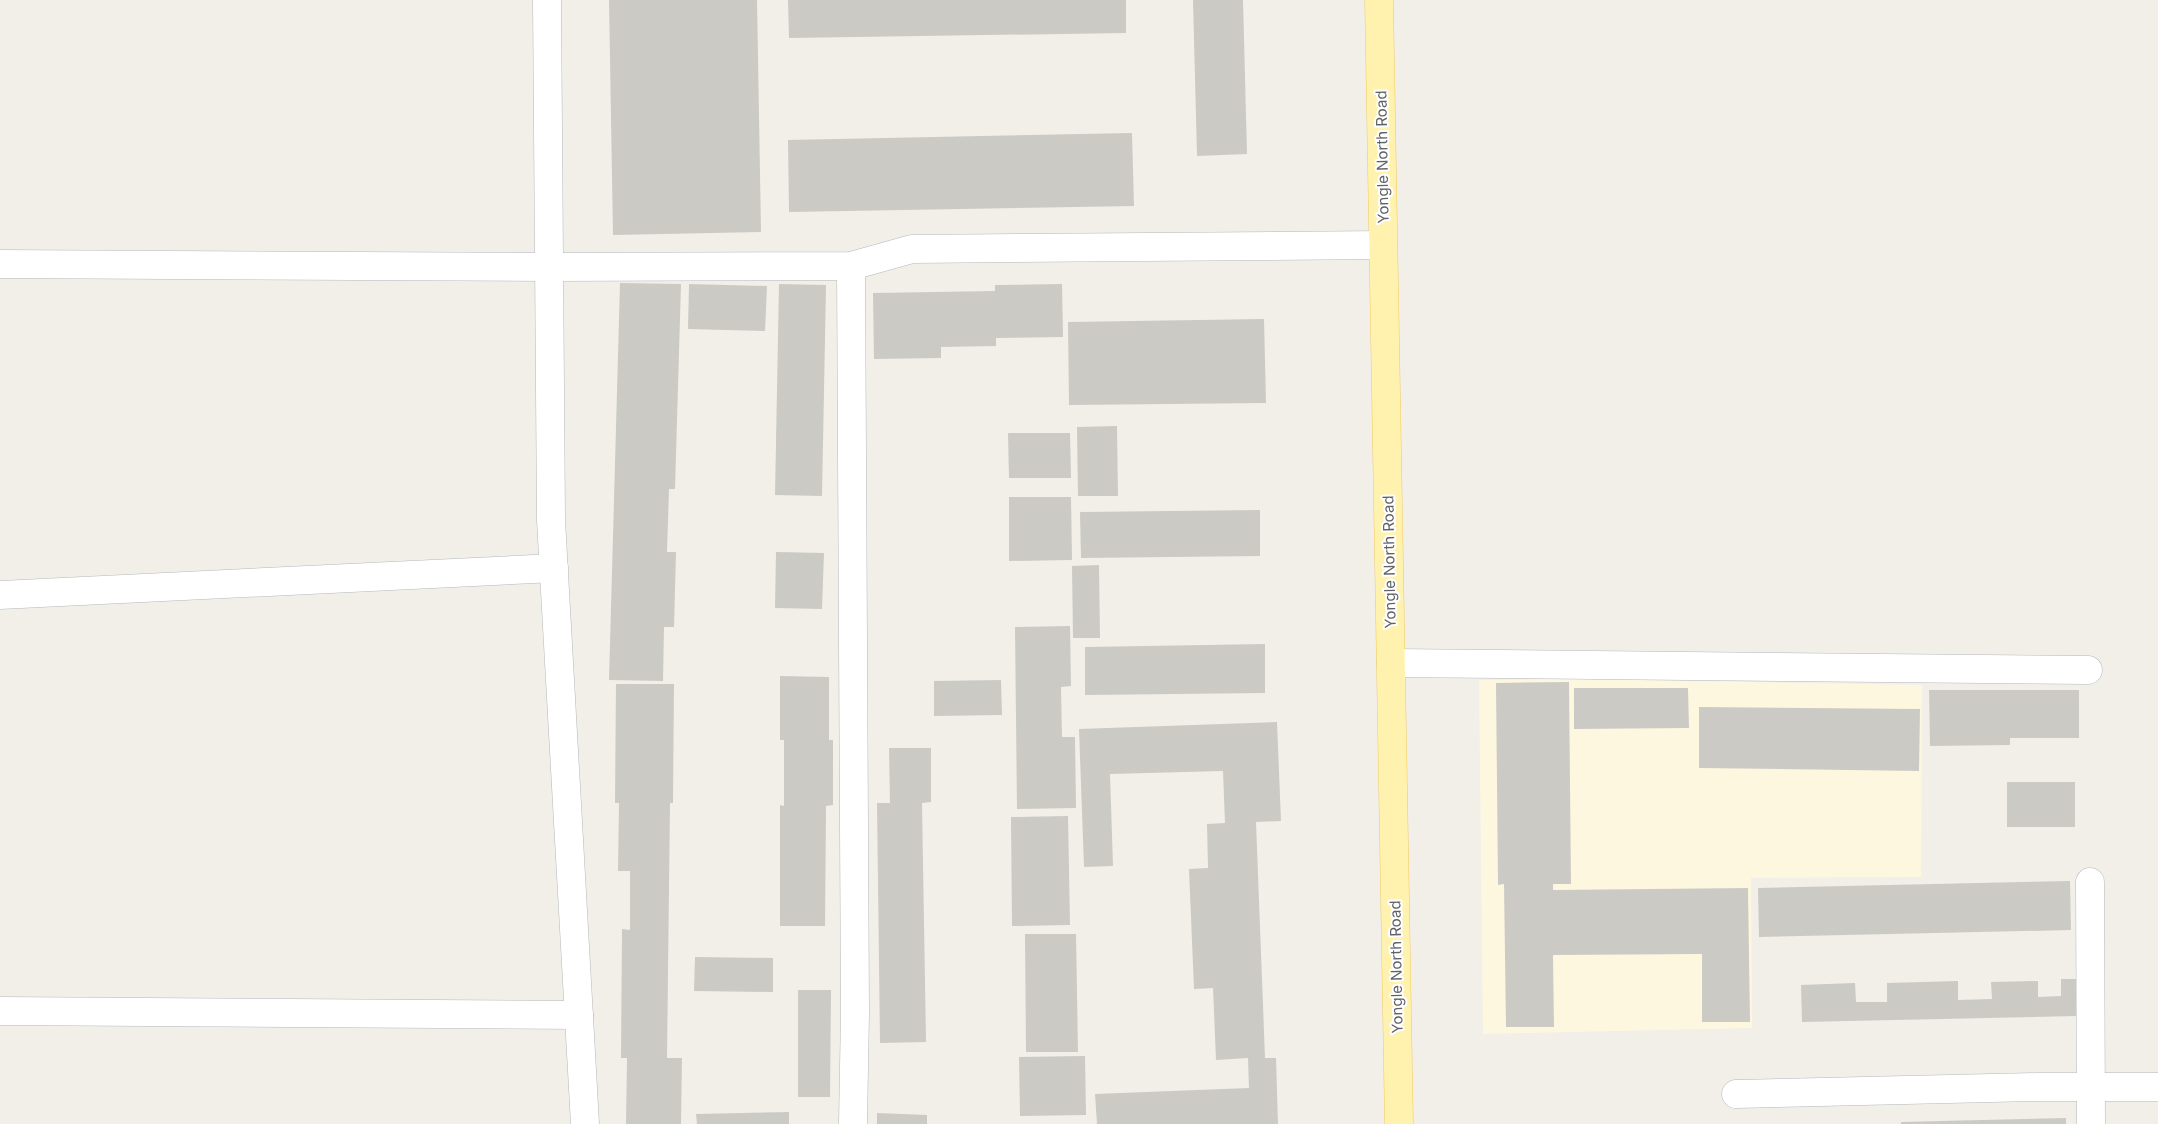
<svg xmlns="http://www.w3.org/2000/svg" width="2158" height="1124" font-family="Inter,sans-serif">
	<rect width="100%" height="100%" fill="#f1efe8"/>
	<polygon fill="#fef7e0" points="1571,679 1922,685 1921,877 1751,878 1752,1028 1483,1034 1479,680"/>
	<g fill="#cccac5">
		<polygon points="609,0 757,0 761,232 613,235"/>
		<polygon points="788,0 1126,0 1126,33 789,38"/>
		<polygon points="1193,0 1243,0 1247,154 1197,156"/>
		<polygon points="1132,133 1134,206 789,212 788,140"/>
		<polygon points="620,283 681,284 675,489 669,489 667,552 676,552 674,627 664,627 663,681 609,680"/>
		<polygon points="689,284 767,286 765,331 688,329"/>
		<polygon points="779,284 826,285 822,496 775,495"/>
		<polygon points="1062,284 1063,337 996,338 996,346 941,347 941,358 874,359 873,293 995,291 995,285"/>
		<polygon points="1264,319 1266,403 1069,405 1068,322"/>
		<polygon points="1117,426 1118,496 1078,496 1077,427"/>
		<polygon points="1008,433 1070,433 1071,478 1009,478"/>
		<polygon points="1009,497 1071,497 1072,560 1009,561"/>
		<polygon points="1260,510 1260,556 1081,558 1080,512"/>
		<polygon points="776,552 824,553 822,609 775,608"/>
		<polygon points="1099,565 1100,638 1073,638 1072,566"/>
		<polygon points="1070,626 1071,686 1061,687 1062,737 1075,737 1076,808 1017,809 1015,627"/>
		<polygon points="1265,644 1265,693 1085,695 1085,647"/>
		<polygon points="780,676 829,677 829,740 833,740 833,805 826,806 825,926 780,926 780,805 784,806 784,740 780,740"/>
		<polygon points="1001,680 1002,715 934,716 934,681"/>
		<polygon points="1569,682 1571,884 1553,884 1553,890 1748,888 1750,1022 1702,1022 1702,954 1553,955 1554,1027 1506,1027 1504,884 1498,885 1496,683"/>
		<polygon points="616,684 674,684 673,803 670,803 667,1058 682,1058 681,1124 626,1124 627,1058 621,1058 622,929 630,930 630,871 618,871 619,803 615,803"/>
		<polygon points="1574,688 1688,688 1689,728 1574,729"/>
		<polygon points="1929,690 2079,690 2079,738 2010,738 2010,745 1930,746"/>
		<polygon points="1699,707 1920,709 1919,771 1699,768"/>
		<polygon points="1277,722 1281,821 1256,822 1265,1058 1276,1058 1278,1124 1097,1124 1095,1094 1249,1088 1248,1058 1216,1060 1213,988 1194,989 1189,869 1208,868 1207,824 1225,823 1223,771 1110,774 1113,866 1084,867 1079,729"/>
		<polygon points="889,748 931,748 931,802 922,803 926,1042 880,1043 877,803 890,803"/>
		<rect x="2007" y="782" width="68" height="45"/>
		<polygon points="1068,816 1070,925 1012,926 1011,817"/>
		<polygon points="2070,881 2071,930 1759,937 1758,888"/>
		<polygon points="1025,934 1076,934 1078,1052 1026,1052"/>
		<polygon points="695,957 773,958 773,992 694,991"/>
		<polygon points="2061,979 2077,979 2078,1016 1802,1022 1801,985 1855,983 1856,1002 1887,1002 1887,983 1958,981 1958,1000 1992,999 1991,982 2038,981 2038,997 2061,996"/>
		<polygon points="798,990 831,990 830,1097 798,1097"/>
		<polygon points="1085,1056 1086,1115 1020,1116 1019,1057"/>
		<polygon points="789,1112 789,1124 697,1124 696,1114"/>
		<polygon points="877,1113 927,1115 927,1124 877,1124"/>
		<polygon points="2066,1118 2066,1124 1901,1124 1901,1122"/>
	</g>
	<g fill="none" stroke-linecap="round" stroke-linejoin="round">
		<defs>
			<g id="minor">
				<polyline points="547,0 551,520 585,1124"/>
				<polyline points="0,264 549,267 851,266 912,249 1383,245"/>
				<polyline points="851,266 855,1013 853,1124"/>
				<polyline points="0,595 554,568"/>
				<polyline points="1391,663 2088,670"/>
				<polyline points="2090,882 2091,1124"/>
				<polyline points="0,1011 579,1015"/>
				<polyline points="1736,1094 2039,1087 2158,1087"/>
			</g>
			<polyline id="major" points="1379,0 1399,1124"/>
		</defs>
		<use href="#minor" stroke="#b5b8bc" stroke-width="29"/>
		<use href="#major" stroke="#f2c960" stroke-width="29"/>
		<use href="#minor" stroke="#fff" stroke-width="28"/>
		<use href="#major" stroke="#fff2af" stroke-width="28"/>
	</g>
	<g text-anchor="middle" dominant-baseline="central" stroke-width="4" stroke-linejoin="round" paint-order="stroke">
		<g font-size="15" fill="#5f6368" stroke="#fff">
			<text transform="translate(1382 157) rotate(-91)">Yongle North Road</text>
			<text transform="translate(1389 562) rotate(-91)">Yongle North Road</text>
			<text transform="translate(1396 967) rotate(-91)">Yongle North Road</text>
		</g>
	</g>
</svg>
